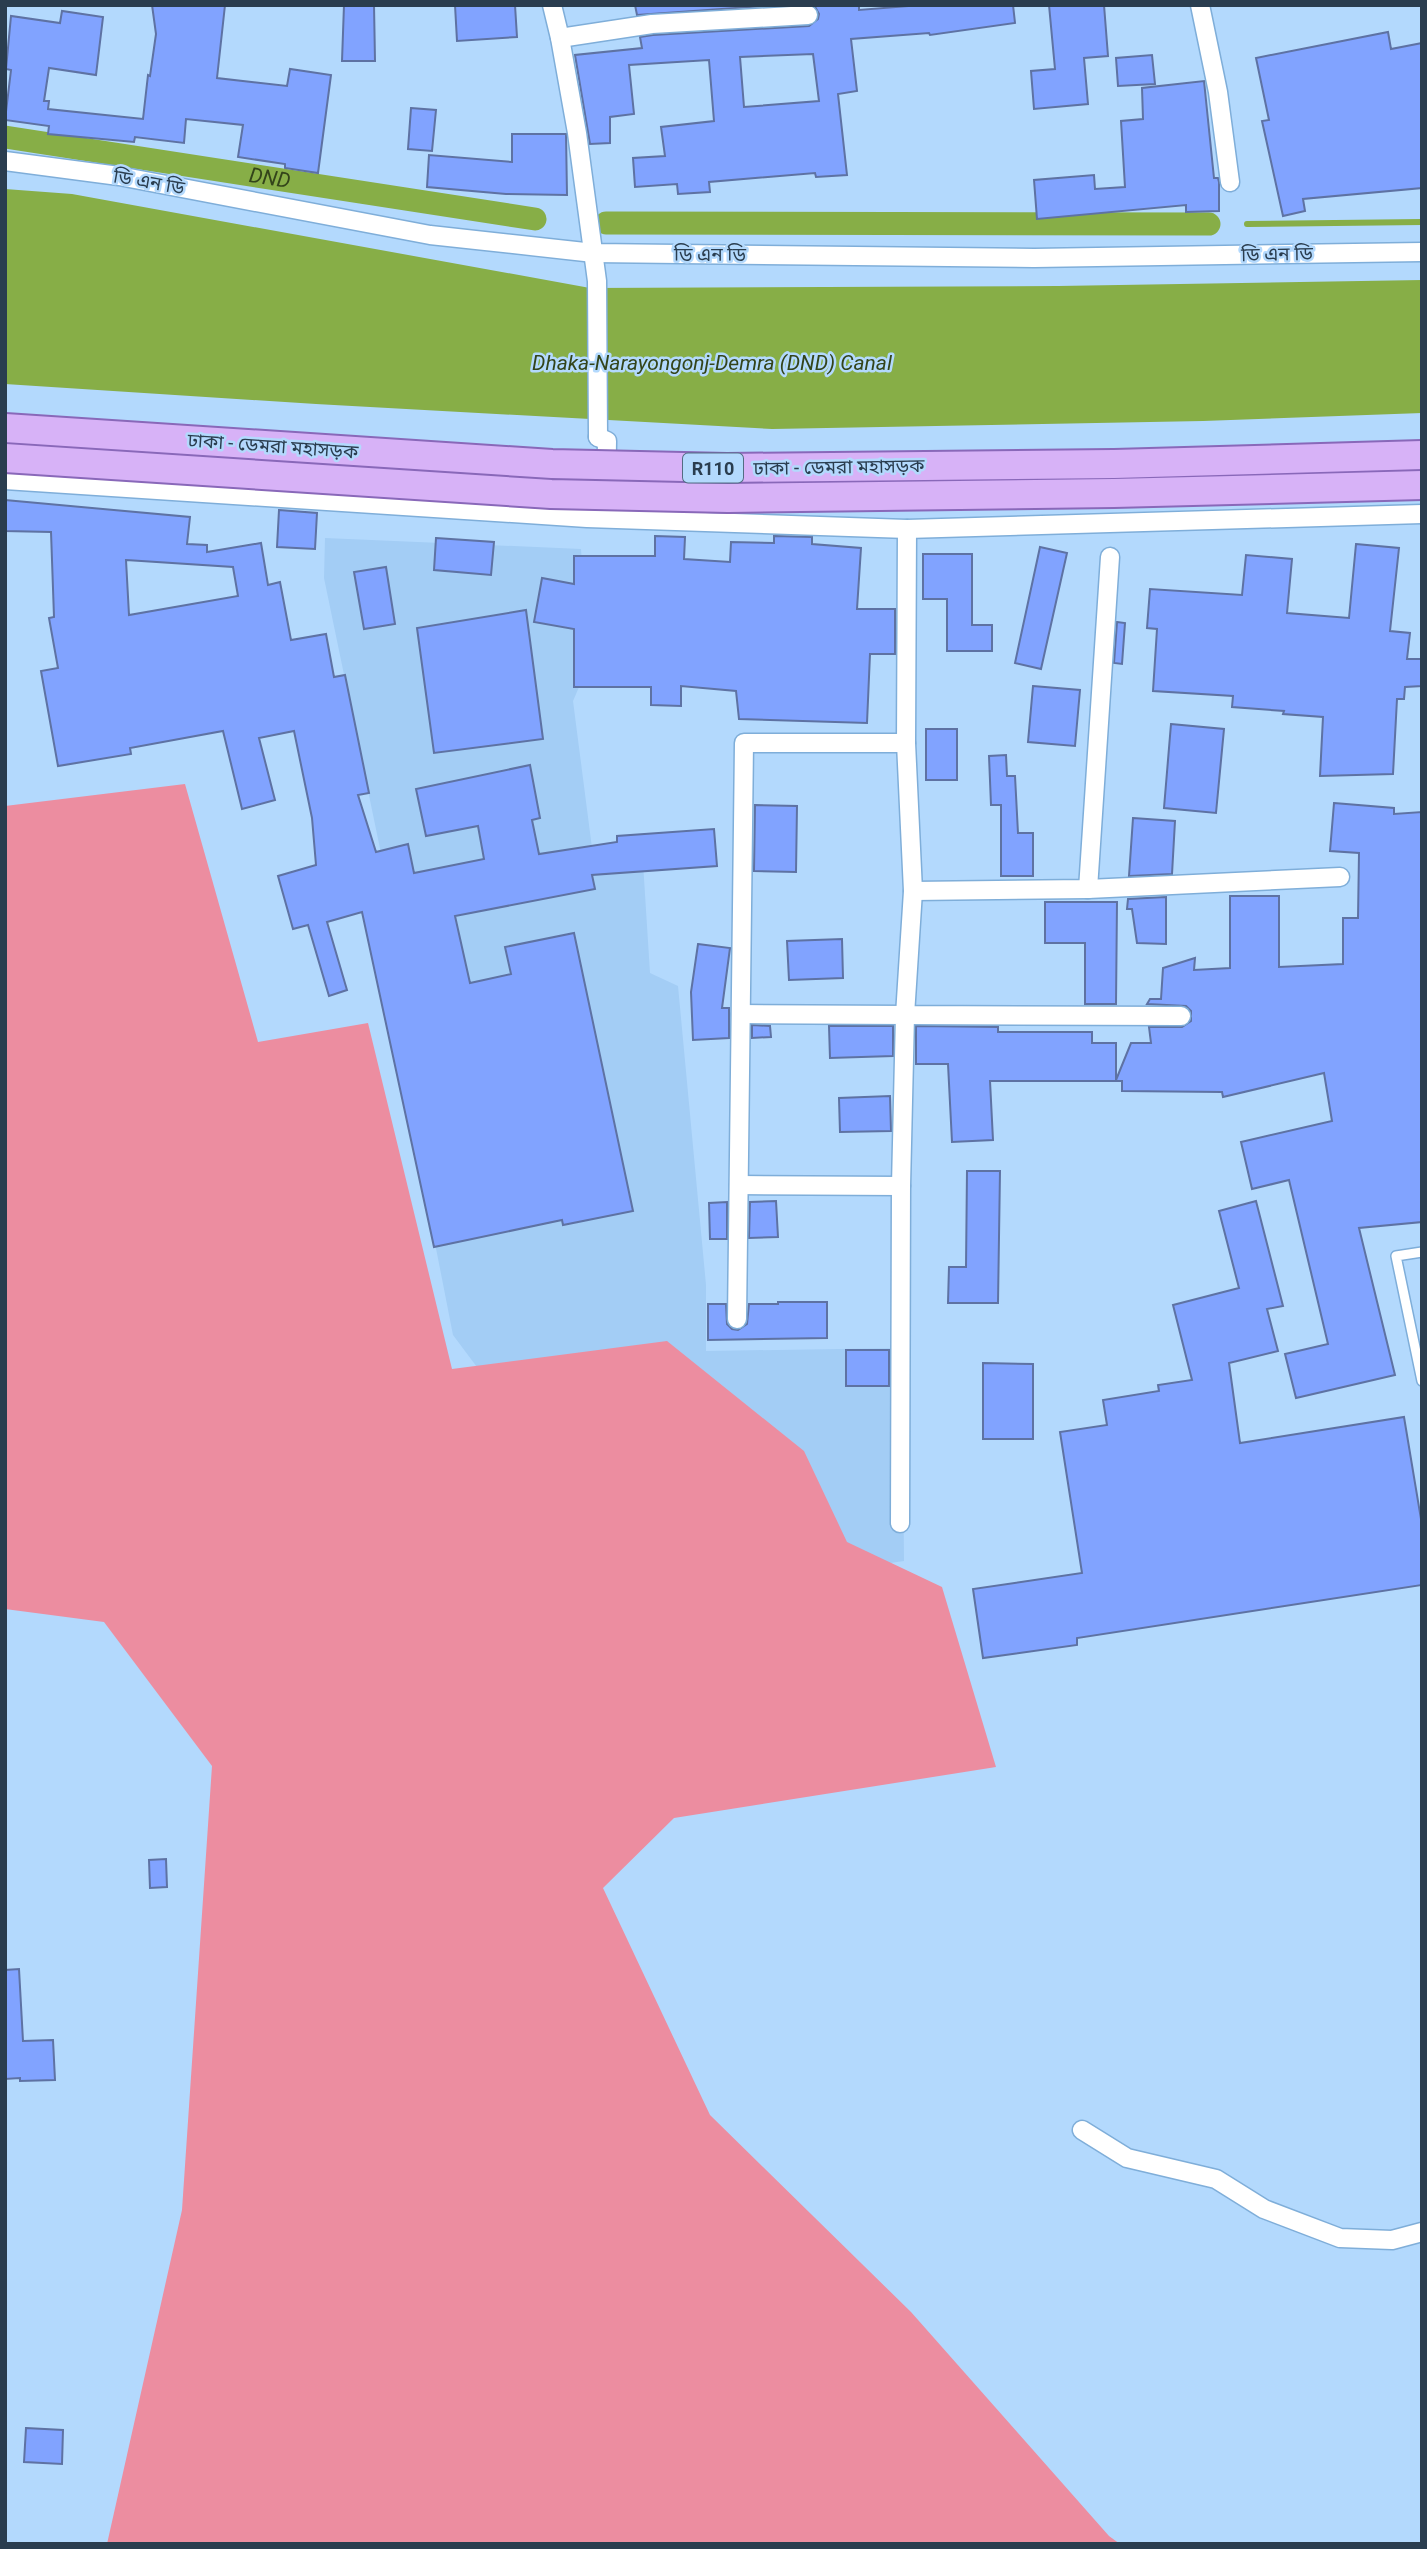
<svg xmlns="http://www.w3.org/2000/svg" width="1427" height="2549" font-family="Roboto,'Noto Sans Bengali',sans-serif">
	<rect width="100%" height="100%" fill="#b3d9fd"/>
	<polygon fill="#a3cdf5" points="325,538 581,549 589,664 573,701 592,848 642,847 650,973 678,986 706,1285 706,1351 902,1348 904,1561 794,1577 621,1560 453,1335 395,1039 418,1032 324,578"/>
	<polygon fill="#ec8da0" points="185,784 258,1042 368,1023 452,1369 667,1341 804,1451 847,1542 942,1587 996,1767 674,1818 603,1888 710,2115 911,2312 1109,2536 1120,2544 107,2544 182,2210 212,1766 104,1622 5,1609 5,806"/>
	<polygon fill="#87ae47" points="5,189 72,194 590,288 1058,286 1422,280 1422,413 1203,421 772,429 316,404 5,384"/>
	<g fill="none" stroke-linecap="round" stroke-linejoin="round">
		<polyline stroke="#87ae47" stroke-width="6" points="1247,224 1422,222"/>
		<g stroke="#87ae47" stroke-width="23">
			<path id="s1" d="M5,137L535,219"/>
			<polyline points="606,223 1209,224"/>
		</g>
	</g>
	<g fill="#81a3ff" stroke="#5e72a3" stroke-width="2" fill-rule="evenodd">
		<polygon points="152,5 225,5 217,78 287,86 290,69 331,75 318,173 285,168 285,164 238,157 243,125 186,119 184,143 135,137 134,142 48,134 49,126 5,120 11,70 6,69 11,16 60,23 62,11 103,17 96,75 49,68 44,101 49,101 48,109 143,119 148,75 150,76 156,34"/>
		<polygon points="344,5 374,5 375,61 342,61"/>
		<polygon points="455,5 515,5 517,37 457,41"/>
		<polygon points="635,5 780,5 637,15"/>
		<path d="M814,5H859V10L921,5H1013L1015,23L930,35L929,33L851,39L857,91L838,94L847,175L816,177L815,173L709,182L710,192L678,194L677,184L635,187L633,158L665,156L661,127L714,121L709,60L629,65L634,114L610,117V143L590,144L575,55L642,48L640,37L653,35L809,26L818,19L819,14ZM813,54L819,101L744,107L740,57Z"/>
		<polygon points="1049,5 1104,5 1108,56 1084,58 1088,104 1034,109 1031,71 1055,69"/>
		<polygon points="1388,32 1391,49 1422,43 1422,188 1303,199 1305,211 1283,216 1262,121 1269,120 1256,58"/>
		<polygon points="1152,55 1155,84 1118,86 1116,58"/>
		<polygon points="1204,81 1214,178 1218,178 1219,182 1219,211 1186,212 1186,205 1037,219 1034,180 1094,175 1095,189 1125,187 1121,121 1143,119 1142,88"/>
		<polygon points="411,108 436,110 432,151 408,149"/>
		<polygon points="512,134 566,134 567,195 506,194 427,187 429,155 512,162"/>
		<path d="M5,500L190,517L187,544L207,545V552L261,543L268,585L280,582L291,640L326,634L334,677L345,675L369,793L358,795L376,852L408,844L414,873L484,859L478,826L426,836L416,789L530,765L540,818L532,820L539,854L617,842V836L714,829L717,866L592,875L595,889L455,916L470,983L511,974L505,947L574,933L633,1211L563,1225L562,1220L434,1247L362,912L327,922L347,990L329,996L308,925L293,929L278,876L316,865L312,818L294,731L259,738L275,800L242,809L223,731L130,748L131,754L58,766L41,671L58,668L49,618L54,617L51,532L5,531ZM126,560L233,567L238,596L129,615Z"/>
		<polygon points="279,510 317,513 315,549 277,547"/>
		<polygon points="655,536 685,537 684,559 730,562 731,542 774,543 774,536 812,537 812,544 861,548 857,609 895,609 895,654 870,654 867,723 739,719 736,691 681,686 681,706 651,705 651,687 574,687 574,629 534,622 542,578 574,584 574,556 655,556"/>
		<polygon points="436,538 494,542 491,575 434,570"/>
		<polygon points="1356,544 1399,548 1390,631 1410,633 1407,659 1422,659 1422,686 1405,687 1404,699 1397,699 1393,774 1320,776 1323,717 1283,714 1284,711 1232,707 1233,696 1153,691 1157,629 1147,628 1150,589 1242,595 1246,555 1292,559 1287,613 1349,618"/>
		<polygon points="1040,547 1067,553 1041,669 1015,663"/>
		<polygon points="923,554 972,554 972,625 992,625 992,651 947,651 947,599 923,599"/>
		<polygon points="386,567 395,624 364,629 354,572"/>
		<polygon points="526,610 543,739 434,753 417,628"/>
		<polygon points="1117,622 1125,623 1122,664 1114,663"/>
		<polygon points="1033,686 1080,690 1075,746 1028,742"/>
		<polygon points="1171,724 1224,729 1216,813 1164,808"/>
		<rect x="926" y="729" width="31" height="51"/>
		<polygon points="1006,755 1007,776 1015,776 1018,833 1033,833 1033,876 1001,876 1001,805 991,805 989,756"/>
		<polygon points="1334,803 1394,808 1394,814 1422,812 1422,1222 1359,1228 1395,1375 1296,1398 1285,1354 1328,1344 1289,1180 1252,1189 1241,1142 1332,1121 1324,1073 1223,1097 1222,1092 1122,1091 1122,1081 990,1081 993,1140 952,1142 948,1064 916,1064 916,1026 998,1027 998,1032 1092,1032 1092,1043 1116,1043 1116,1080 1131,1043 1151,1043 1149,1027 1182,1027 1191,1021 1191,1011 1186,1006 1147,1004 1150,999 1161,999 1163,968 1195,958 1194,970 1230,968 1230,896 1279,896 1279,967 1343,964 1343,918 1358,918 1359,853 1330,851"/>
		<polygon points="755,805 797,806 796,872 754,871"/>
		<polygon points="1133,818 1175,821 1172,874 1129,876"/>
		<polygon points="1166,897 1166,944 1137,943 1132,909 1127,909 1128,899"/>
		<polygon points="1045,902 1117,902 1116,1004 1085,1004 1085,943 1045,943"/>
		<polygon points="842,939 843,978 789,980 787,941"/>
		<polygon points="698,944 730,948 722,1008 729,1008 729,1038 693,1040 691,992"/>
		<polygon points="752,1025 770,1026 771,1037 752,1038"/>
		<polygon points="829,1026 893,1026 893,1056 830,1058"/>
		<polygon points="890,1096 891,1131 840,1132 839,1098"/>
		<polygon points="967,1171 1000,1171 998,1303 948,1303 949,1267 966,1267"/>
		<polygon points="776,1201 778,1237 749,1238 750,1202"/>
		<polygon points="1256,1201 1283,1306 1267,1309 1278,1351 1229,1363 1240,1443 1404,1417 1422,1525 1422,1585 1077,1638 1077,1645 983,1658 973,1589 1082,1573 1060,1432 1107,1425 1103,1400 1159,1391 1158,1385 1192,1380 1173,1305 1239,1288 1219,1211"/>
		<polygon points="727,1202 727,1239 710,1239 709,1203"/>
		<polygon points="778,1302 827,1302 827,1338 708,1340 708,1304 726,1304 727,1324 732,1329 738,1330 747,1324 749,1304 778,1304"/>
		<rect x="846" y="1350" width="43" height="36"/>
		<polygon points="983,1363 1033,1364 1033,1439 983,1439"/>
		<polygon points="166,1859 167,1887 150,1888 149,1860"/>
		<polygon points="19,1969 23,2041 53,2040 55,2080 20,2081 20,2078 5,2079 5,1970"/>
		<polygon points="26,2428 63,2430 62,2464 24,2462"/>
	</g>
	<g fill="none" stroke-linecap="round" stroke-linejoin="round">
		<defs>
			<polyline id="service" points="1422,1252 1396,1256 1422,1381"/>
			<g id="minor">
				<polyline points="552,5 560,38 577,133 597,281 598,437"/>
				<polyline points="1200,5 1218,92 1230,182"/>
				<polyline points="560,38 652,24 808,15"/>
				<polyline points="5,161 119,176 430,235 594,253 1034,258 1422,252"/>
				<polyline points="598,437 607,441 606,505"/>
				<polyline points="5,480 587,518 907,529 1422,514"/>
				<polyline points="907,529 906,743 913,891 905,1015 1181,1016"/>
				<polyline points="1088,889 1110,557"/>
				<polyline points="913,891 1088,889 1340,877"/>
				<polyline points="741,1014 905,1015 901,1186 900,1523"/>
				<polyline points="739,1185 901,1186"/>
				<polyline points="737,1319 744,743 906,743"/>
				<polyline points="1082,2130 1127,2158 1216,2179 1264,2209 1340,2238 1392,2240 1422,2232"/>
			</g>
		</defs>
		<use href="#service" stroke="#7faed9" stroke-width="12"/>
		<use href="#minor" stroke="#7faed9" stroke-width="21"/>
		<use href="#service" stroke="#fff" stroke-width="9"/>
		<use href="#minor" stroke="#fff" stroke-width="18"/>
		<defs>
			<g id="primary-bridge">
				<polyline points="5,428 552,464 727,468 1114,464 1422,455"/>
				<polyline points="5,458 551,494 728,498 1114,493 1422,485"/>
			</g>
		</defs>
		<use href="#primary-bridge" stroke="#8968b9" stroke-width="32" stroke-linecap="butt"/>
		<use href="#primary-bridge" stroke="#d7b2f7" stroke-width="28"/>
	</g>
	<g text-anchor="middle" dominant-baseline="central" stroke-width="5" stroke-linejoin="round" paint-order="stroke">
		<rect fill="#b3d9fd" stroke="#536c83" stroke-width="2" x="683" y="453.5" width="60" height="29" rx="5"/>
		<g font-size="18" font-weight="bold" fill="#2a3d4f">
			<text x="713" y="468">R110</text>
		</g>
		<g font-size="19" fill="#2a3d4f" stroke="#b3d9fd">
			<text transform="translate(149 182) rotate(10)">ডি এন ডি</text>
			<text x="710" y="254">ডি এন ডি</text>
			<text transform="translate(1277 254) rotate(-1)">ডি এন ডি</text>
			<text transform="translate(273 446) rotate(4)">ঢাকা - ডেমরা মহাসড়ক</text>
			<text transform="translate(839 467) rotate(-1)">ঢাকা - ডেমরা মহাসড়ক</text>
		</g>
		<g font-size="21" font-style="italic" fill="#33441a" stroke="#b3d9fd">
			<text stroke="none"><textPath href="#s1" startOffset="268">DND</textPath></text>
			<text x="712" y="363">Dhaka-Narayongonj-Demra (DND) Canal</text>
		</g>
	</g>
	<rect width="1427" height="2549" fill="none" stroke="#2a3d4f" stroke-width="14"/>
</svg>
